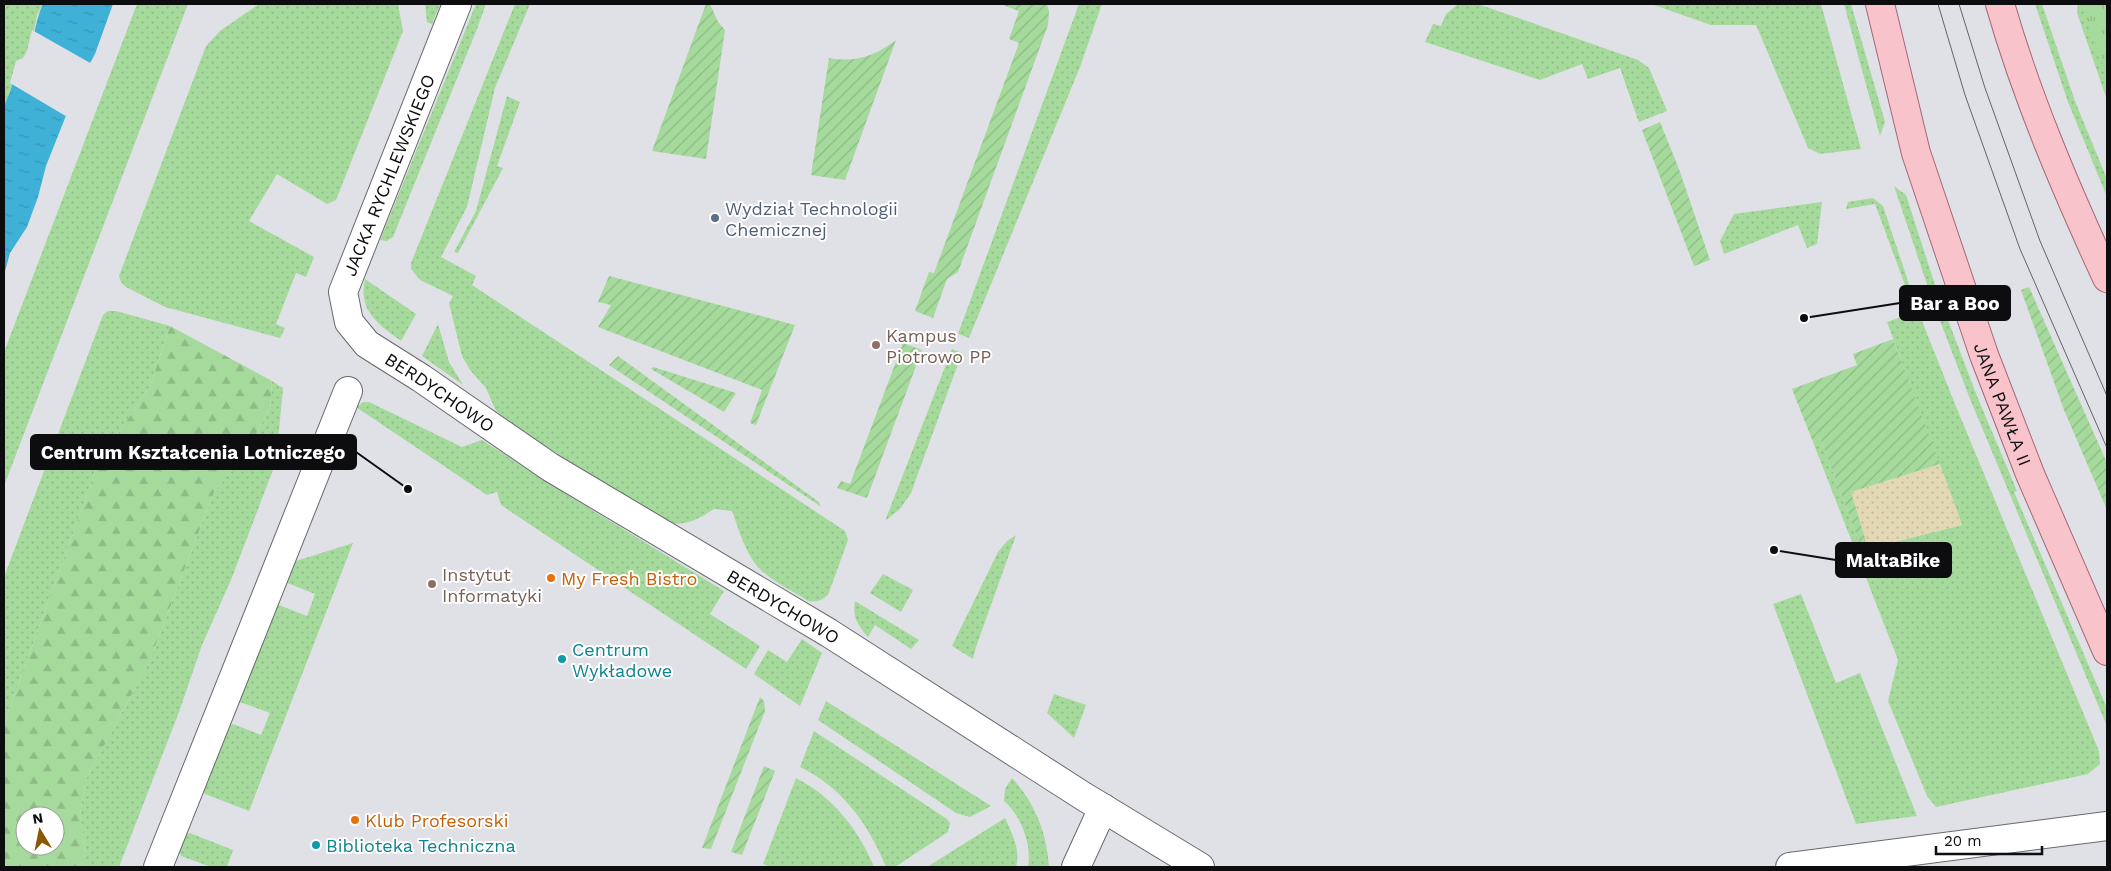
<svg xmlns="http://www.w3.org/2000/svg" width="2111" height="871" font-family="'Work Sans',sans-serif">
	<defs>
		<pattern id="grass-dots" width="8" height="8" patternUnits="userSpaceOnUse" patternTransform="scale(1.25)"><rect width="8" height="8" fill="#a5da9c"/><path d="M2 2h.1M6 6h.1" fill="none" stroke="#8dba85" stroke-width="1.8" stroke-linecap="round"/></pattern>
		<pattern id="forest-firs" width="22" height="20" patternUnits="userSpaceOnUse" patternTransform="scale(1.25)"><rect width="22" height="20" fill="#a5da9c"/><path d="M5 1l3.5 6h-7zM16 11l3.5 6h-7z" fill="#8dba85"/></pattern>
		<pattern id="sand-dots" width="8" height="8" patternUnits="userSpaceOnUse" patternTransform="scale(1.25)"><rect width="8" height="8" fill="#e2d8b3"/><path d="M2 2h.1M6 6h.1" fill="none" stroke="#c1b899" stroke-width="1.8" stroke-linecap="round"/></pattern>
		<pattern id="park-tufts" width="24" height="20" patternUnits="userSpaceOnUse" patternTransform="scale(1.25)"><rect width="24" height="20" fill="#a5da9c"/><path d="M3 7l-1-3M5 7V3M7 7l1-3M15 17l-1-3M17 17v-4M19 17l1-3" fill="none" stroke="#8dba85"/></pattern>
		<pattern id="garden-furrows" width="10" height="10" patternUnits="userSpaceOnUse" patternTransform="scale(1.25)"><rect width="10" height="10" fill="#a5da9c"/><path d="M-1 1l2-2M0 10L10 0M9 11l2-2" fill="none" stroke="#8dba85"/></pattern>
		<pattern id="water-ripples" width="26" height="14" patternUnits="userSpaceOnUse" patternTransform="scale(1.25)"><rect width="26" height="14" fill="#3fb1d7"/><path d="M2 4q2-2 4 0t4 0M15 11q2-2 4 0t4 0" fill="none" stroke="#3697b7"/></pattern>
	</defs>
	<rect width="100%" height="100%" fill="#e0e1e7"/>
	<g fill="url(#grass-dots)">
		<polygon points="4,4 43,4 37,15 30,52 19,62 10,92 4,106"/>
		<polygon points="137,4 188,4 4,486 4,352"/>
		<polygon points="259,4 398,4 403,31 336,200 327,204 277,174 249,221 314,257 306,277 296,273 276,324 285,328 280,338 165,307 126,287 121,282 119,276 206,46 220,31"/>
		<polygon points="425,4 440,4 432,24 427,22"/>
		<polygon points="476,4 486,4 477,29 393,237 387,241 380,240"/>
		<path d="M515,4H530L495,88L467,207L441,257L476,276L472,285L845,531L848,540L828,595C821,601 817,602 808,601C790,589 763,578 752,559C743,545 738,527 732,511L714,509C700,518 690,524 673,524L535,440L496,411L486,388L470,370L462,356L449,303L453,296L420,280L411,269V263Z"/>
		<polygon points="1079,4 1102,4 1080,67 969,338 958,334"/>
		<polygon points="1458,4 1478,4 1638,60 1649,68 1667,111 1639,122 1636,115 1640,114 1636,114 1620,68 1588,79 1582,64 1540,80 1425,42 1433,24 1441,26 1446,14"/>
		<polygon points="1651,4 1821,4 1861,149 1820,154 1808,148 1756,25 1711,25"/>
		<polygon points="1844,4 1851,4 1885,122 1880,136"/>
		<polygon points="2035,4 2042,4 2075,101 2107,179 2107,197 2068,102"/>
		<polygon points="2078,4 2107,4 2107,100 2077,13"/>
		<polygon points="507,96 520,102 497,166 503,168 458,253 454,252 476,211"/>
		<polygon points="1894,186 1906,195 1938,294 1977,396 2017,491 2014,492 2107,708 2106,724 1970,399 1934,305"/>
		<polygon points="1873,198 1883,206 1918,311 1955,404 2099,751 2100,764 2088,774 1936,807 1927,796 1888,701 1898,660 1813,442 1820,438 1862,550 1962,525 1887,322 1915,312 1875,204 1846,209 1848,202"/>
		<polygon points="1822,202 1817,244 1807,248 1798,225 1724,254 1720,241 1734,214"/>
		<path d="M365,279L416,314L401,341C378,324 358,311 365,279Z"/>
		<polygon points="108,311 116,311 170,326 150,386 98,464 4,724 4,577 103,315"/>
		<polygon points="438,324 449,362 463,385 422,356"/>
		<polygon points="952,349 962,353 911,493 900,509 885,521"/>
		<polygon points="272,381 283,388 276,462 231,580 202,645 179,712 119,867 83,867 85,853 80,814 86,779 149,662 214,492 245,454 270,408"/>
		<polygon points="364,402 369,402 462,447 482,440 553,486 724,591 710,614 760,646 746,669 501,505 497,492 487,495 356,407"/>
		<polygon points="1016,535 976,647 973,659 952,646 998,552 1007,541"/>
		<polygon points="353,543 249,811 205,794 202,791 228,725 233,724 261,735 270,713 240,702 238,699 273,607 279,605 307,616 315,594 285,582 293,562"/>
		<polygon points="883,574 913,590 901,612 870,593"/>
		<polygon points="1801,594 1836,683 1860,673 1917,816 1856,824 1773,604"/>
		<path d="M855,601L919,640L911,649L875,625L868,637C858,626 852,617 855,601Z"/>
		<polygon points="802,639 822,653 800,706 754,674 768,650 787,662"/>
		<polygon points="1054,694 1086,705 1074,738 1047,713"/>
		<polygon points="826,701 991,806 970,817 956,813 818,720"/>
		<path d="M814,731L947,819L950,823L948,832L895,867H886C869,825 842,787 800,767Z"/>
		<path d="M796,778C833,797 858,829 874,867H770L763,864Z"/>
		<path d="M1012,778C1035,803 1047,833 1049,867H1028C1032,845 1021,815 1004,801L1005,789Z"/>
		<path d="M1005,818C1012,833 1021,851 1016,867H927Z"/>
		<polygon points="190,833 233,850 227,867 211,867 181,856 179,849 183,836"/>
	</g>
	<path fill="url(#forest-firs)" fill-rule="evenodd" d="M170,326L272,381L270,408L245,454L214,492L149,662L86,779L80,814L85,853L83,867H4V724L98,464L150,386ZM25,816H55V846H25Z"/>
	<polygon fill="url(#sand-dots)" points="1940,464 1962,525 1868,548 1851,492"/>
	<polygon fill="url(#park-tufts)" points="2081,4 2107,4 2107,76 2083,10"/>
	<g fill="url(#garden-furrows)">
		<polygon points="706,4 710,4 718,22 725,30 706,159 652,151"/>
		<polygon points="1000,4 1047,4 1049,11 1048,25 958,272 947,279 933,318 915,311 929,272 934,273 1019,43 1009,39 1019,11"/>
		<path d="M896,40L845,180L811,175L829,58C855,63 875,56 896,40Z"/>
		<polygon points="1660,122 1679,169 1710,260 1694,266 1642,130"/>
		<polygon points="609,276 795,325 756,425 750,423 762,390 598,327 611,305 598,302"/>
		<polygon points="2029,287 2107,463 2107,510 2064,410 2021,290"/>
		<polygon points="1893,339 1940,464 1851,492 1868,548 1862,550 1820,438 1813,442 1792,389 1857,365 1853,354"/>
		<polygon points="903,343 922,350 867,498 837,488 841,481 850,484"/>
		<polygon points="618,356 819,502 820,506 609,365"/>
		<polygon points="653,367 736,393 724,412 651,369"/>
		<polygon points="760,697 764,701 765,711 711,849 702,848"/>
		<polygon points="764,766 775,771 742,855 731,852"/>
	</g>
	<path fill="url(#water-ripples)" d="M43,4H113L95,54L79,83L46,166L38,197L27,227L10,253L4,275V106L10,92L19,62L25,60C35,43 34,22 43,4Z"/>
	<polygon fill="#e0e1e7" points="32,30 92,64 81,84 69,118 10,83 16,61 23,58 27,51"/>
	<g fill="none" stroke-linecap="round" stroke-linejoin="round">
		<defs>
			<g id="minor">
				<path id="s1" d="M457,4L343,292L349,322L367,344L421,378L550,467L829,633L1083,796L1200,867"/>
				<polyline points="158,867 348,391"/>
				<polyline points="1076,867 1103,808"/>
				<polyline points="1790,867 2107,826"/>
			</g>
			<g id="major">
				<path id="s2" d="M1880,4L1916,153L1984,355L2030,474L2107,651"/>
				<path d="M2000,4C2027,98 2066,189 2107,278"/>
			</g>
		</defs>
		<use href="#minor" stroke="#68696f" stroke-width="30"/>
		<use href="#major" stroke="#a46974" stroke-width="30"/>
		<use href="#minor" stroke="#fff" stroke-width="28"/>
		<use href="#major" stroke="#f9c3cc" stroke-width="28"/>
		<g stroke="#636367" stroke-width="1">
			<polyline points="1938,4 1965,95 2020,249 2107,448"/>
			<polyline points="1959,4 1985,88 2040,241 2107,396"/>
		</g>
	</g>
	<circle fill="#5c6f8a" stroke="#fff" stroke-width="2" cx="715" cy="218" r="5"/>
	<g fill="#8d6e63" stroke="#fff" stroke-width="2">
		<circle cx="876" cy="345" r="5"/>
		<circle cx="432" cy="584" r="5"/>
	</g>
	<g fill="#e8710a" stroke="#fff" stroke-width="2">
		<circle cx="551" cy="578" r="5"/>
		<circle cx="355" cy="820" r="5"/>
	</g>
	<g fill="#0f9aa8" stroke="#fff" stroke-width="2">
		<circle cx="562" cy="659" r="5"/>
		<circle cx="316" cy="845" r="5"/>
	</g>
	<g text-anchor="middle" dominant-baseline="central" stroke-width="4" stroke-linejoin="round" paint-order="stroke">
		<g font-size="18" fill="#0d0d0f" stroke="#fff">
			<text transform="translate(389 175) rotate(-68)">JACKA RYCHLEWSKIEGO</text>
			<text stroke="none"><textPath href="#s1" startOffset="456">BERDYCHOWO</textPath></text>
			<text stroke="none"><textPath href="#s2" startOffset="419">JANA PAWŁA II</textPath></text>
			<text stroke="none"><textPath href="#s1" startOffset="861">BERDYCHOWO</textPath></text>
		</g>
		<g font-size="18" fill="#4e5e75" stroke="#fff" text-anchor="start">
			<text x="725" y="208">Wydział Technologii<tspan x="725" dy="21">Chemicznej</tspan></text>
		</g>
		<g font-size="18" fill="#785e54" stroke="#fff" text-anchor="start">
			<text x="886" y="335">Kampus<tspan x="886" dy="21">Piotrowo PP</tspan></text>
			<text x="442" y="574">Instytut<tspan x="442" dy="21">Informatyki</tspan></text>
		</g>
		<g font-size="18" fill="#c56008" stroke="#fff" text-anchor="start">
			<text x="561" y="578">My Fresh Bistro</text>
			<text x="365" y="820">Klub Profesorski</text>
		</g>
		<g font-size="18" fill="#0d838f" stroke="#fff" text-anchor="start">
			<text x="572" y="649">Centrum<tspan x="572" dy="21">Wykładowe</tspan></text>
			<text x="326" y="845">Biblioteka Techniczna</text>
		</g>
	</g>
	<path fill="none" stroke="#0d0d0f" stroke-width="2" d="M1804 318L1900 303M408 489L356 452M1774 550L1836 560"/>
	<g fill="#0d0d0f" stroke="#fff" stroke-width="2">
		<circle cx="1804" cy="318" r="5"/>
		<circle cx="408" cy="489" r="5"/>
		<circle cx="1774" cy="550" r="5"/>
	</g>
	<g fill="#0d0d0f" stroke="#0d0d0f" stroke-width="2">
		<rect x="1900" y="286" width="110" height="34" rx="5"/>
		<rect x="31" y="435" width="325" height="34" rx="5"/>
		<rect x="1836" y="543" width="115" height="34" rx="5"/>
	</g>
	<g font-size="19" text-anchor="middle" font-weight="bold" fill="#fff">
		<text x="1955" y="310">Bar a Boo</text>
		<text x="193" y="459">Centrum Kształcenia Lotniczego</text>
		<text x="1893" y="567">MaltaBike</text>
	</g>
	<rect width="2111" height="871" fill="none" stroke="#0d0d0f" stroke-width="10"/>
	<g transform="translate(40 831) rotate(350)"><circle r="24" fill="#ffffff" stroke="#9e9e9f"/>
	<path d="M0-4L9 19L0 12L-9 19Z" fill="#8b5705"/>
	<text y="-8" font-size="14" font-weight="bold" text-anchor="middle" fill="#0d0d0f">N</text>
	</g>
	<path d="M1936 846v8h106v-8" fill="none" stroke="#0d0d0f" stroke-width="2.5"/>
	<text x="1944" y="846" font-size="15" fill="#0d0d0f" stroke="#ffffff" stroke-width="4" paint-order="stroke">20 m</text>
</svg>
